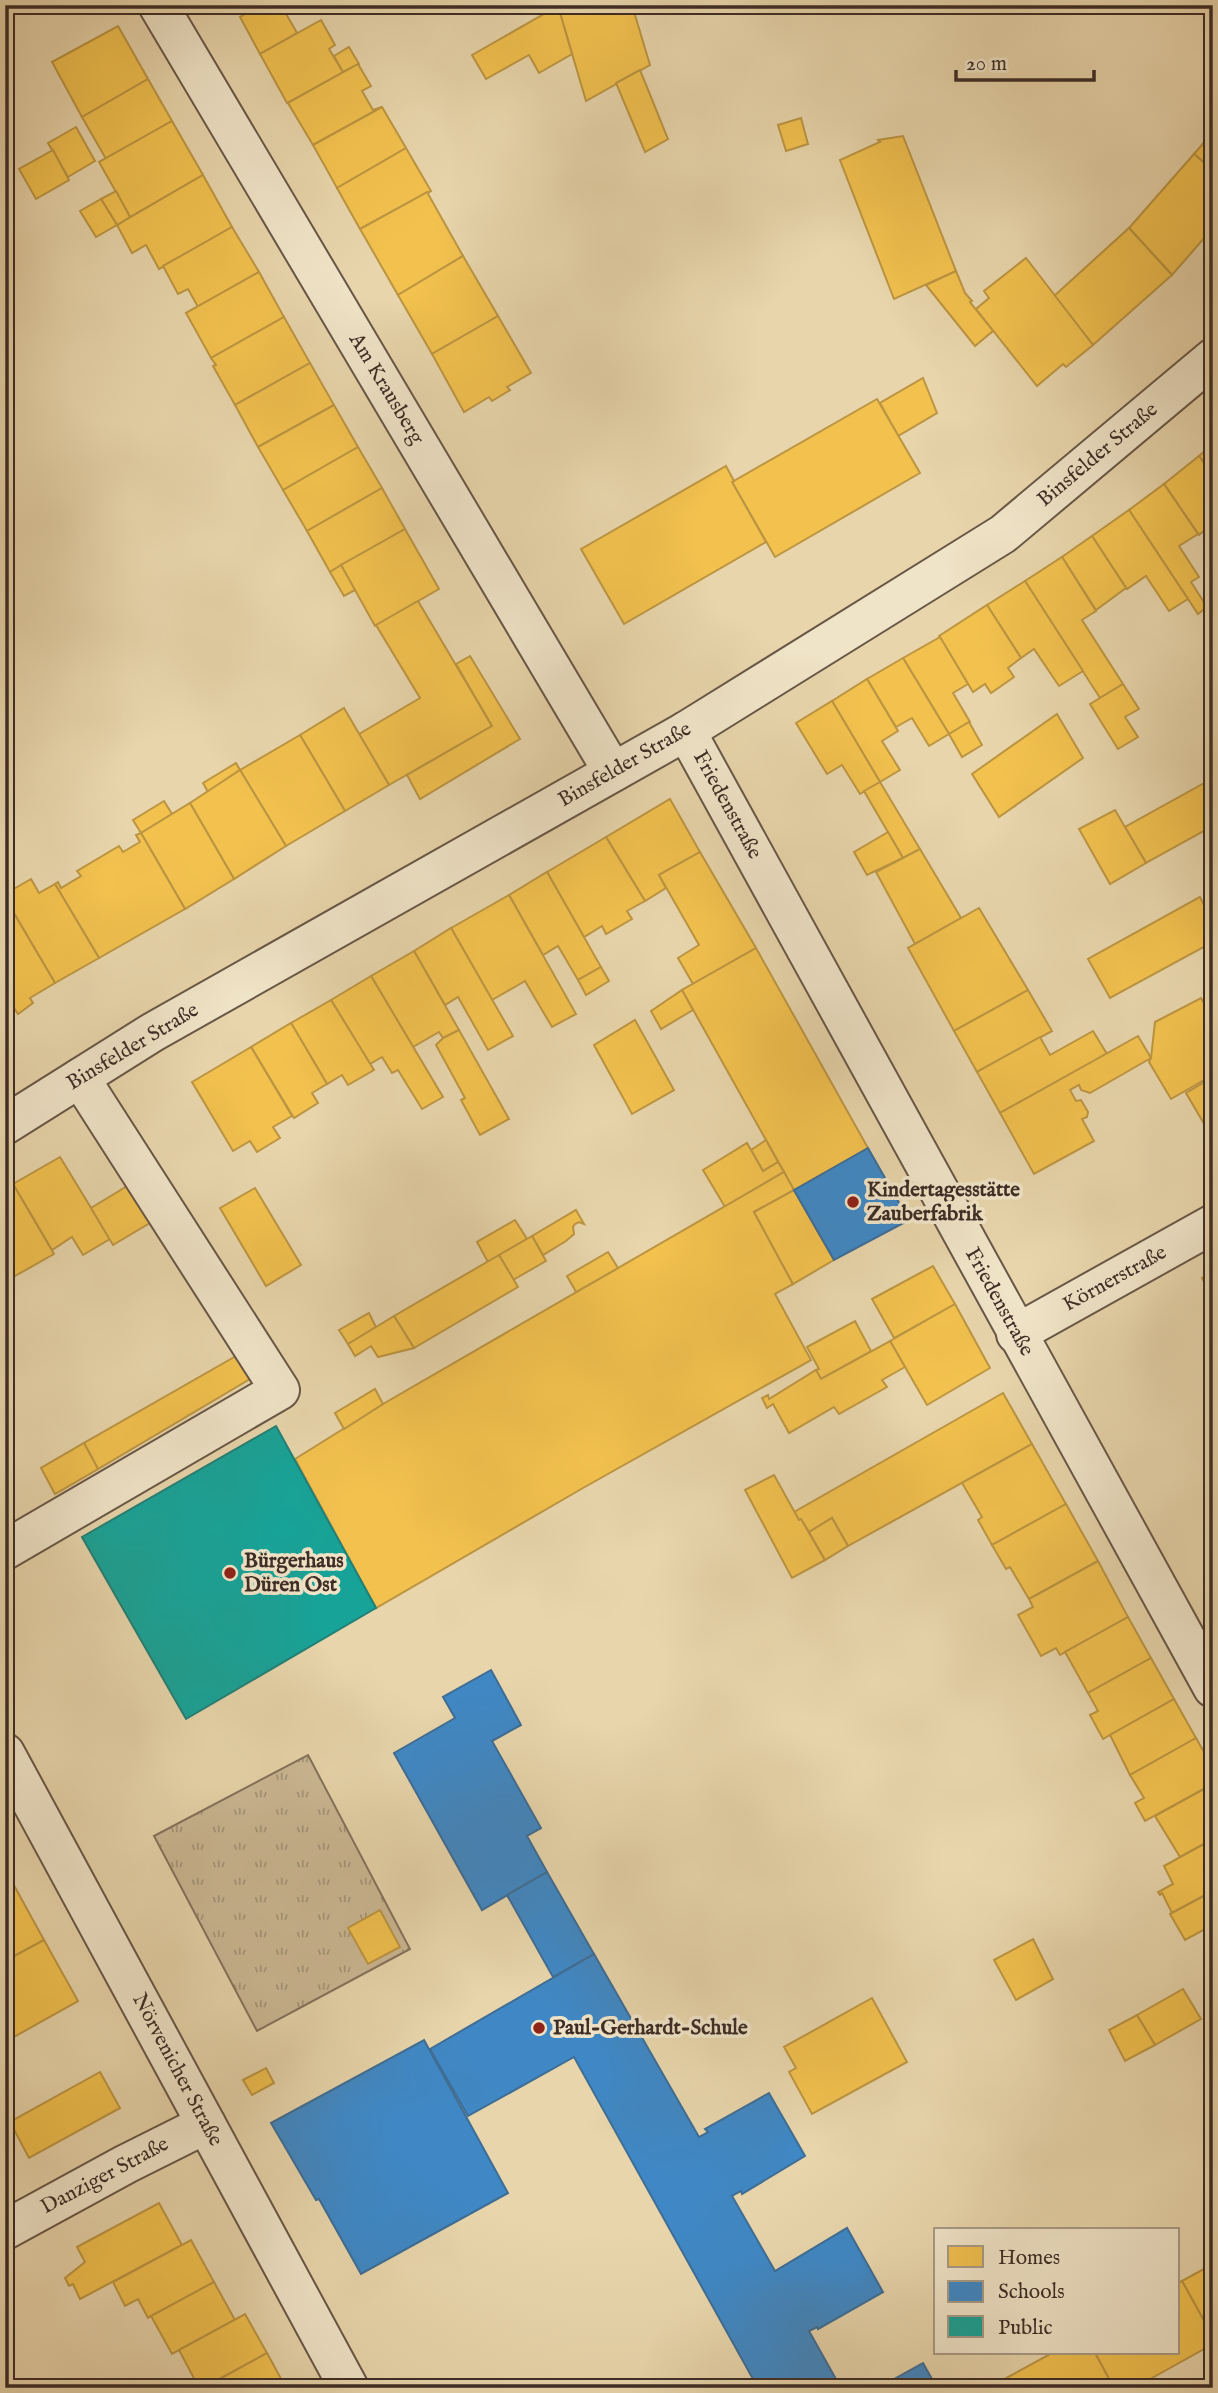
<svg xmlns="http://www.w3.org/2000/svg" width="1218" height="2393" font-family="'IM FELL English',serif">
	<defs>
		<pattern id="grass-tufts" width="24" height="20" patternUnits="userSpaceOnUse" patternTransform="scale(1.75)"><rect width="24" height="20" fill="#cbb894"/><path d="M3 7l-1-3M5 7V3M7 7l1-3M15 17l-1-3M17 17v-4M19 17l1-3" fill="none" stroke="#a69679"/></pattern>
	</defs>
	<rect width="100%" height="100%" fill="#e8d5ab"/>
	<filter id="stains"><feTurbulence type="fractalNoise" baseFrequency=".00286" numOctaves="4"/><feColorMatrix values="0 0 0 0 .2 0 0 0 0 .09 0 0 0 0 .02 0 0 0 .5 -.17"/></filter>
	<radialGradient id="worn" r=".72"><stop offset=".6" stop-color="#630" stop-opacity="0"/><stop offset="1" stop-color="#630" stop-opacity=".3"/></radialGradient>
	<polygon fill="url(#grass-tufts)" stroke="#84725d" stroke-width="2" points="308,1755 410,1949 257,2031 154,1836"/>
	<g fill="#f2c14e" stroke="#bc9542" stroke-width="2">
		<polygon points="261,5 281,5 297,33 260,54 240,17"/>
		<polygon points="560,5 632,5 650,65 586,101 558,6"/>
		<polygon points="558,6 572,54 539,73 529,55 486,79 472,55"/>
		<polygon points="321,20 335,45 329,49 343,72 287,103 260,54"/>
		<polygon points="118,26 148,79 82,117 52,62"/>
		<polygon points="349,47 359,64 343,72 334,56"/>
		<polygon points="358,64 371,86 362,91 373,110 382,107 313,145 288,103"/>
		<polygon points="640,70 668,139 645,152 616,83"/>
		<polygon points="148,79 172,121 106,159 82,117"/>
		<polygon points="382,107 406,148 337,188 313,145"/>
		<polygon points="801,118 808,144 786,151 778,125"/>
		<polygon points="172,121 203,175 130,217 99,162"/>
		<polygon points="76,127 95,161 68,177 48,143"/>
		<polygon points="1213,132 1213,170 1194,154"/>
		<polygon points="903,136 956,271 894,299 840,160 880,142 878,140"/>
		<polygon points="406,148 431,191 360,229 337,188"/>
		<polygon points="53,150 69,180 36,199 19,169"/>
		<polygon points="1194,154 1213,170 1213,228 1172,275 1129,228"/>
		<polygon points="203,175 232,227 159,269 146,245 132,253 117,225"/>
		<polygon points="116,191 130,217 117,225 101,199"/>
		<polygon points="427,192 463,256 398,295 360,229"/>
		<polygon points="101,199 117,225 96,237 80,211"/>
		<polygon points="232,227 259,272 198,307 188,289 178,294 163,266"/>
		<polygon points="1129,228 1172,275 1093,345 1054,296"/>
		<polygon points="463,256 498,316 432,354 398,295"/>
		<polygon points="1026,258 1093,345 1066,367 1063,364 1037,386 976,309 989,298 984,291"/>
		<polygon points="956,271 965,293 972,301 970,302 993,331 975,346 926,285"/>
		<polygon points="259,272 284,317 211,358 186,313"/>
		<polygon points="498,316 531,373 507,387 510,390 492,401 489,397 464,412 432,354"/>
		<polygon points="284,317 310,363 235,405 213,366 216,365 211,358"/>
		<polygon points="310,363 334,405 258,447 235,405"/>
		<polygon points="923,378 937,413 898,436 880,403"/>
		<polygon points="877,399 920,473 775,557 732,482"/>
		<polygon points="334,405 358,447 283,490 258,447"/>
		<polygon points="1213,444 1213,476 1199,456"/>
		<polygon points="358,447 382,488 307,531 283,490"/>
		<polygon points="1199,456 1213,476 1213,523 1199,535 1164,484"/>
		<polygon points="726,466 734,481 732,482 766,542 624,624 581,549"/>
		<polygon points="1164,484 1198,534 1179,546 1199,577 1191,582 1207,607 1198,614 1129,510"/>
		<polygon points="382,488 405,529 330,572 307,531"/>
		<polygon points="1129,510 1188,599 1169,611 1146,576 1127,589 1092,536"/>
		<polygon points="405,529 439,589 375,626 341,565"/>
		<polygon points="1092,536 1126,588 1096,610 1062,557"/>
		<polygon points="1062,557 1096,611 1082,620 1123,684 1100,698 1025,581"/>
		<polygon points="341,565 355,590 344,596 330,572"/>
		<polygon points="1025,581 1083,671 1059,686 1034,649 1021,658 987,605"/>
		<polygon points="418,601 492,726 389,785 359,734 420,698 376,625"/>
		<polygon points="987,605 1021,658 1008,668 1014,677 991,693 985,684 973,692 939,636"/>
		<polygon points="940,637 968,684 953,693 970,722 949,734 903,658"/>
		<polygon points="470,656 520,739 420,799 407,775 492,726 456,664"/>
		<polygon points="903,658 949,734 929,746 912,718 896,727 867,679"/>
		<polygon points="867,679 898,731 882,741 900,770 880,782 832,701"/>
		<polygon points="1123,684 1139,709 1125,717 1138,737 1118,749 1090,704"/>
		<polygon points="832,701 880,782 860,794 842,765 827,774 796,723"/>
		<polygon points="344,708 389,785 345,811 300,735"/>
		<polygon points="1057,714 1083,758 999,817 972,774"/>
		<polygon points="969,722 982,745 962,757 949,734"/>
		<polygon points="300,735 345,811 286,846 240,770"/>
		<polygon points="236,763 240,770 208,792 203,783"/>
		<polygon points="240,770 286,846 234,879 190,803"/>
		<polygon points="880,782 920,849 903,858 864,791"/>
		<polygon points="1206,782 1213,795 1213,826 1146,863 1125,827"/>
		<polygon points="670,799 700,852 659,875 666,888 645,901 606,837"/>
		<polygon points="164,801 172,814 141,833 133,820"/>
		<polygon points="190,803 234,879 185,909 141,833"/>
		<polygon points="1115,810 1146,863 1110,884 1079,829"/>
		<polygon points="888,832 903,858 867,875 854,852"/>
		<polygon points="141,833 185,909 99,958 55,884 58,882 61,888 81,876 77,871 119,846 123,852 140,842 136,835"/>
		<polygon points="606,837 645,901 627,911 632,919 606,934 602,926 584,937 547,872"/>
		<polygon points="920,849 961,918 915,944 876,872"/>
		<polygon points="700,852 756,948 693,984 678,958 699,945 659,875"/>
		<polygon points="547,872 601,967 578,980 558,946 543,955 509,895"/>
		<polygon points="31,879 39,893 55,884 99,958 55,983 5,898 5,894"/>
		<polygon points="509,895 576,1014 552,1027 525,981 492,1000 451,928"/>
		<polygon points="1200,897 1213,923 1213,942 1110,998 1088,959"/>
		<polygon points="5,898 55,983 30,998 33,1003 18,1014 14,1008 8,1012 5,1008"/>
		<polygon points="979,908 1028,990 954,1031 908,948"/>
		<polygon points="451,928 513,1036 488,1050 458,997 445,1005 414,951"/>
		<polygon points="756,948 868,1148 794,1190 682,990"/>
		<polygon points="414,951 459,1030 443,1038 439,1032 413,1047 371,976"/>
		<polygon points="601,967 609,981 586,995 578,980"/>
		<polygon points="371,976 443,1097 422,1109 398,1070 392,1073 382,1057 370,1064 331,1000"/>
		<polygon points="682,990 693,1010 661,1029 651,1011"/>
		<polygon points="1028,990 1052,1031 977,1072 954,1031"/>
		<polygon points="1201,998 1213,1020 1213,1075 1171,1099 1149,1062 1151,1058 1155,1022"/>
		<polygon points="331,1000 374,1070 348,1085 342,1075 327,1084 291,1023"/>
		<polygon points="635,1020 674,1090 632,1114 594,1045"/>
		<polygon points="291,1023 327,1084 312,1093 318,1103 294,1118 251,1047"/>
		<polygon points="459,1030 509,1119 480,1135 461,1100 465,1098 436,1045 443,1038"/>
		<polygon points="1093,1031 1107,1054 1000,1113 977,1072 1040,1037 1050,1055"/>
		<polygon points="1138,1036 1151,1058 1090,1093 1081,1090 1079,1085 1070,1090 1076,1101 1081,1100 1088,1112 1087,1117 1082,1119 1094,1141 1034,1174 1000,1113"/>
		<polygon points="251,1047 292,1116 273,1127 280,1138 257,1152 250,1141 233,1151 192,1082"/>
		<polygon points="1213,1077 1213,1139 1186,1093"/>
		<polygon points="766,1140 778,1162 763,1171 751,1150"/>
		<polygon points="747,1143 763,1171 778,1162 784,1172 725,1207 703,1170"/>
		<polygon points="60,1157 110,1239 83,1255 72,1237 52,1250 13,1184"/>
		<polygon points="784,1172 794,1190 754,1212 793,1284 775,1294 811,1360 583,1488 376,1608 295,1459 383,1404"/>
		<polygon points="132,1183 155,1220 113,1245 91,1208"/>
		<polygon points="13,1184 54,1254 15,1276 5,1259 5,1189"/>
		<polygon points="255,1188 301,1265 266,1286 220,1208"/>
		<polygon points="794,1190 834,1260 793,1284 754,1212"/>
		<polygon points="576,1210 584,1224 579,1222 575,1224 573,1227 574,1234 566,1241 543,1255 532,1236"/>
		<polygon points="515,1220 527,1239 488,1262 477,1242"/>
		<polygon points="532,1236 546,1261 513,1280 499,1255"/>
		<polygon points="608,1252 618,1268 576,1292 567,1276"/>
		<polygon points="499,1255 518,1287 414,1348 394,1316"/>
		<polygon points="933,1266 955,1304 894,1338 872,1299"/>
		<polygon points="1213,1271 1213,1298 1202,1278"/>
		<polygon points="955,1304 990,1368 927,1405 890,1341"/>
		<polygon points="369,1313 376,1327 348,1344 339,1330"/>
		<polygon points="394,1316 414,1348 378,1357 371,1346 355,1356 348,1344"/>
		<polygon points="855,1321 871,1351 821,1379 816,1370 819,1369 807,1347"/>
		<polygon points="890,1341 905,1367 882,1380 887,1387 839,1414 834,1407 789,1433 773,1404 767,1408 762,1398 768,1395 769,1399 816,1370 821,1379"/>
		<polygon points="236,1356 250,1379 98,1469 84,1443"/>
		<polygon points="375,1389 383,1404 344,1429 335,1413"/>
		<polygon points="1003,1393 1032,1444 848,1546 832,1518 809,1532 801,1519 799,1520 794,1512"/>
		<polygon points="84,1443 98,1469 55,1494 41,1468"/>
		<polygon points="1032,1444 1066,1504 992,1545 978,1520 982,1517 962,1483"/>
		<polygon points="774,1475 799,1520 801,1519 825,1560 792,1578 745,1490"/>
		<polygon points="1066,1504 1098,1561 1029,1599 1010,1567 1006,1569 992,1545"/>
		<polygon points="832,1518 848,1546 825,1560 809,1532"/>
		<polygon points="1098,1561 1128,1617 1060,1655 1056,1648 1041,1656 1018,1615 1033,1607 1029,1599"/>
		<polygon points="1128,1617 1151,1658 1088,1693 1065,1652"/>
		<polygon points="1151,1658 1174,1699 1103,1739 1090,1715 1098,1711 1088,1693"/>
		<polygon points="1174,1699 1196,1738 1130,1775 1110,1735"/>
		<polygon points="1196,1738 1213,1768 1213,1784 1145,1821 1135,1803 1144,1798 1130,1775"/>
		<polygon points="1213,1784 1213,1839 1180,1857 1155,1816"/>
		<polygon points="1213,1839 1213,1891 1172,1913 1162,1893 1160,1895 1158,1892 1173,1884 1164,1866"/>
		<polygon points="10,1878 44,1940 5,1961 5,1881"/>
		<polygon points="1213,1891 1213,1939 1207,1928 1185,1940 1170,1914"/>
		<polygon points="380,1910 400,1947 368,1964 348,1928"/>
		<polygon points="1033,1939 1053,1979 1016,2000 994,1960"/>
		<polygon points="44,1940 78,2001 5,2042 5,1961"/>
		<polygon points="1183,1989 1201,2019 1155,2045 1137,2015"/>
		<polygon points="872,1998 907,2062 812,2114 789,2072 796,2068 784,2047"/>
		<polygon points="1137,2015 1155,2045 1125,2061 1109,2030"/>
		<polygon points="266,2068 274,2083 252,2095 243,2080"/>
		<polygon points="100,2072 120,2108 29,2158 10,2122"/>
		<polygon points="159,2203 182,2245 80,2299 73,2284 69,2286 65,2278 85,2262 77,2247"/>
		<polygon points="191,2240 214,2282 148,2318 138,2299 125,2306 113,2282"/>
		<polygon points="1213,2264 1213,2337 1182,2281"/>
		<polygon points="1182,2281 1213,2337 1213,2344 1134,2388 1114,2388 1095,2353 1178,2353 1178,2283"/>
		<polygon points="214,2282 235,2320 172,2354 151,2316"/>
		<polygon points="245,2314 267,2353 203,2388 199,2388 179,2350"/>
		<polygon points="267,2353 286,2388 203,2388"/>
		<polygon points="1052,2353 1095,2353 1114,2388 988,2388"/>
	</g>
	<g fill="#3f88c5" stroke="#3e6d95" stroke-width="2">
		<polygon points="868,1148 909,1220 834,1260 794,1190"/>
		<polygon points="491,1670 521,1725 492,1741 541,1828 527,1836 547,1872 482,1910 394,1753 455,1718 443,1697"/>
		<polygon points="547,1872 594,1954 553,1977 507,1895"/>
		<polygon points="594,1954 699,2137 708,2132 705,2129 769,2093 805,2156 742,2194 741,2191 732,2196 775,2271 847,2228 883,2292 818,2329 817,2327 809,2331 841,2388 758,2388 574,2057 468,2116 430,2049"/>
		<polygon points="424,2040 508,2193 361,2274 319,2199 316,2200 271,2123"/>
		<polygon points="923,2363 937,2388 878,2388"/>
	</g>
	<polygon fill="#17a398" stroke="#228076" stroke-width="2" points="276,1426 376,1608 186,1719 82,1537"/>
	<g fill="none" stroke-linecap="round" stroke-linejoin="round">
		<defs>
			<g id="minor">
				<polyline points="158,5 613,772"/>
				<polyline points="686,731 1213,1688"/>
				<polyline points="5,1125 153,1032 686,731 1003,534 1213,358"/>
				<polyline points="1016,1334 1213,1224"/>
				<polyline points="5,1550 280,1390 80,1078"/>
				<polyline points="5,1753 349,2388"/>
				<polyline points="5,2230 126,2164 206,2124"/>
			</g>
		</defs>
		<use href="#minor" stroke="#685747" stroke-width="42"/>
		<use href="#minor" stroke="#f0e4c8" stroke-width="38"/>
	</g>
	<g fill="#8f2418" stroke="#f0e4c8" stroke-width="2.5">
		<circle cx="853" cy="1202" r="7"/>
		<circle cx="230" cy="1573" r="7"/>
		<circle cx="539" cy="2028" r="7"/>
	</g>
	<g text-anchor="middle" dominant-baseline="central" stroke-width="7" stroke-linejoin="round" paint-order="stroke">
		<g font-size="21" fill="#3d2d26" stroke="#f0e4c8">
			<text transform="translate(386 389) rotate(59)">Am Krausberg</text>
			<text transform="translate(1098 455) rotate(-40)">Binsfelder Straße</text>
			<text transform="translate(625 765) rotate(-30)">Binsfelder Straße</text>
			<text transform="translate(727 805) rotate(61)">Friedenstraße</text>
			<text transform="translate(133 1047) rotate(-31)">Binsfelder Straße</text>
			<text transform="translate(1115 1279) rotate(-29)">Körnerstraße</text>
			<text transform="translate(999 1302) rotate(61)">Friedenstraße</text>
			<text transform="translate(177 2070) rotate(62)">Nörvenicher Straße</text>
			<text transform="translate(105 2176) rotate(-28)">Danziger Straße</text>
		</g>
		<g font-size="21" font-weight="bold" fill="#3d2d26" stroke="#f0e4c8" text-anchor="start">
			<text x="867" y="1190">Kindertagesstätte<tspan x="867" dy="24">Zauberfabrik</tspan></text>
			<text x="244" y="1561">Bürgerhaus<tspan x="244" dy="24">Düren Ost</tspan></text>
			<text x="553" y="2028">Paul-Gerhardt-Schule</text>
		</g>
	</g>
	<rect width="1218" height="2393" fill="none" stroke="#e8d5ab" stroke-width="28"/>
	<rect x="7" y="7" width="1204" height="2379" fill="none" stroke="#3d2d26" stroke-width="3.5"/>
	<rect x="14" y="14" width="1190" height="2365" fill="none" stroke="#3d2d26" stroke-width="2"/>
	<rect x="934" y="2228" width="245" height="126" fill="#f0e4c8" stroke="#a89b87" stroke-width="2"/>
	<rect x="948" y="2246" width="35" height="21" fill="#f2c14e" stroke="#a89b87" stroke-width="2"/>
	<text x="998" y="2264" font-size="21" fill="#3d2d26">Homes</text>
	<rect x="948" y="2281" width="35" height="21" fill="#3f88c5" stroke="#a89b87" stroke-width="2"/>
	<text x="998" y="2298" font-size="21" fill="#3d2d26">Schools</text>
	<rect x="948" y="2316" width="35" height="21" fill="#17a398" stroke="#a89b87" stroke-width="2"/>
	<text x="998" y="2334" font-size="21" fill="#3d2d26">Public</text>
	<path d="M956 70v10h138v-10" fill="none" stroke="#3d2d26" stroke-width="3.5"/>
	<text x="966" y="70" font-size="21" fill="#3d2d26" stroke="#f0e4c8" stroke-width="5" paint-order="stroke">20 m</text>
	<rect width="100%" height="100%" filter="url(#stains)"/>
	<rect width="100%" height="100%" fill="url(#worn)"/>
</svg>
